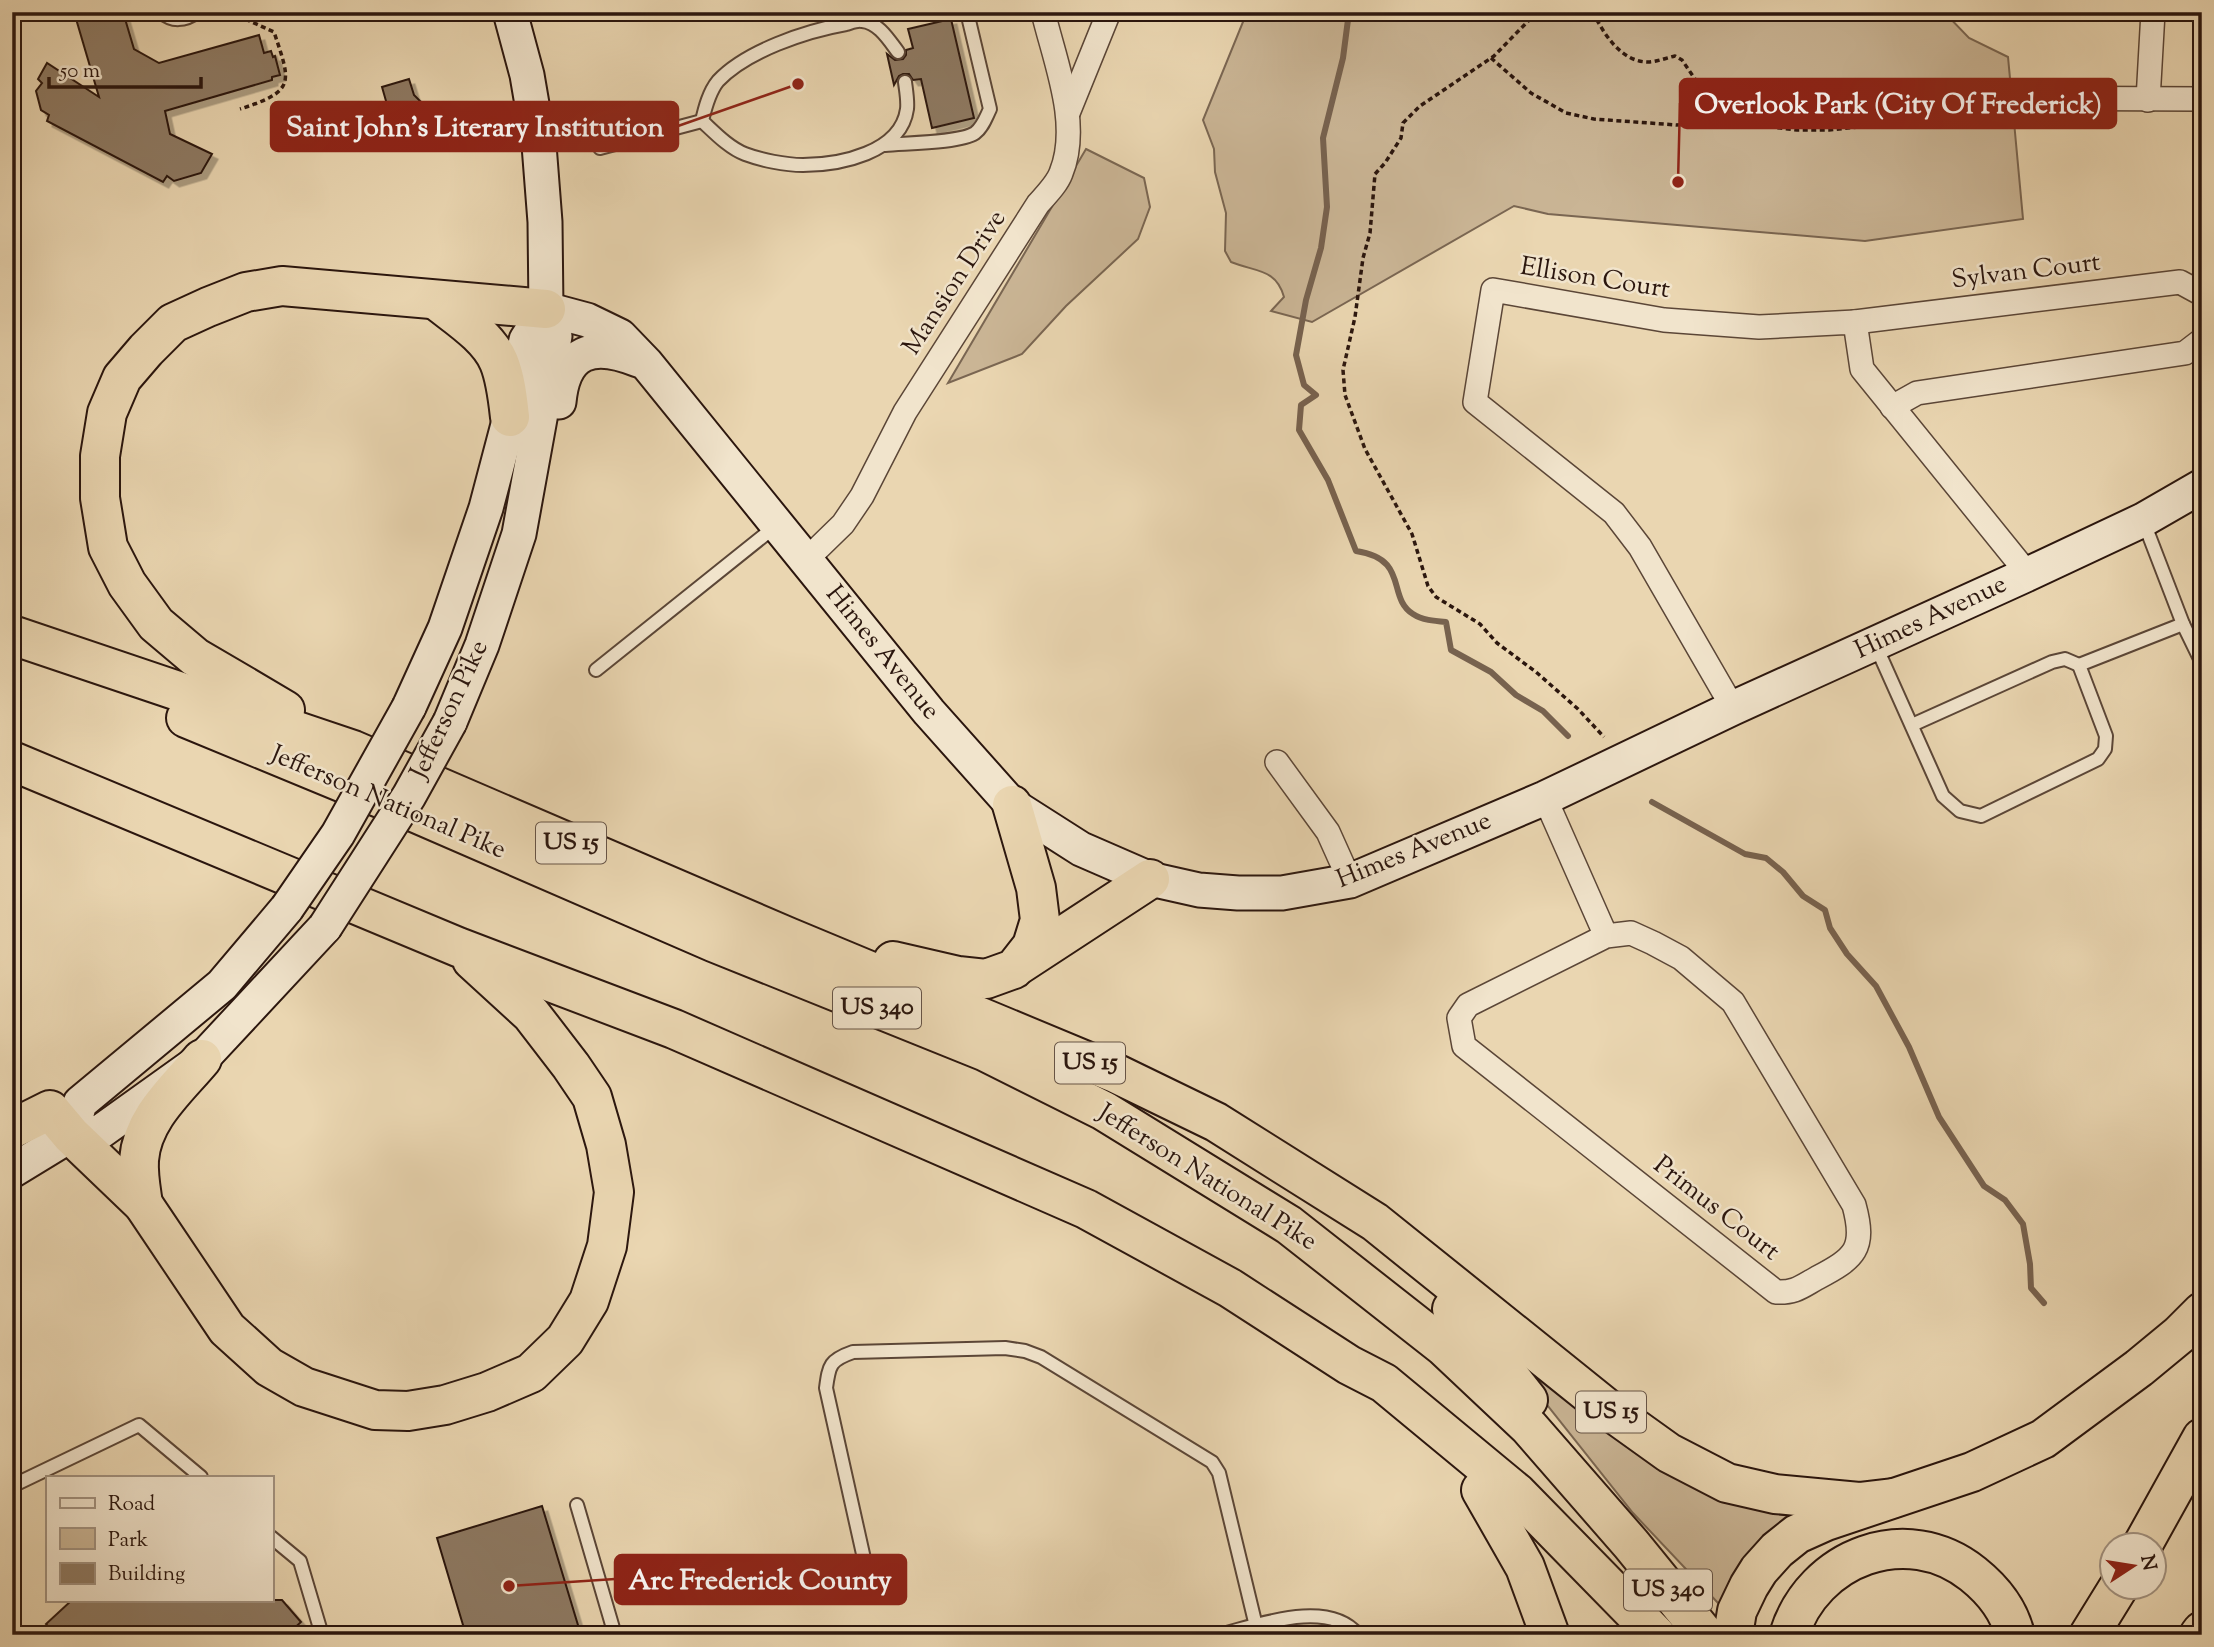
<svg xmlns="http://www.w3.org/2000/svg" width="2214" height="1647" font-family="'Sorts Mill Goudy',serif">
	<defs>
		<filter id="shadow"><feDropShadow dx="5.5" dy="5.5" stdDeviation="0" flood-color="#0004"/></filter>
	</defs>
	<rect width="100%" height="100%" fill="#ead6b1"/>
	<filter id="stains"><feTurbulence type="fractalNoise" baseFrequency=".00286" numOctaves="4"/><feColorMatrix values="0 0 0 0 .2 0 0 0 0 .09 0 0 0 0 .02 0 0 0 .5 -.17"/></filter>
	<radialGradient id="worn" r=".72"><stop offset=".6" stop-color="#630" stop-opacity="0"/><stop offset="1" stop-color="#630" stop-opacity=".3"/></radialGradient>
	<g fill="#cab595" stroke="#7a6652" stroke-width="2">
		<path d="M1247,12H1944L1969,38L2008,57L2023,219L1865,241L1548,214L1514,206L1312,322L1271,311L1284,297C1276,268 1255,272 1231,262L1225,251L1226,213L1215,172L1214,149L1203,120Z"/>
		<polygon points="1086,149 1144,178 1150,207 1138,239 1066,306 1022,354 948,383"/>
		<polygon points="1472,1307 1555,1380 1810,1507 1724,1605 1719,1604 1633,1513 1521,1372"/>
	</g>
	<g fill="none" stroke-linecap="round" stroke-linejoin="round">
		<g stroke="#77624f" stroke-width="6">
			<path d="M1349,12L1343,58L1323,138L1327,207L1321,248L1306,300L1296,355L1304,385L1316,395L1301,405L1299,430L1328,480L1356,551C1410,559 1386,597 1413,614C1422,620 1434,621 1446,622L1451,650L1491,672L1516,695L1543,711L1568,736"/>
			<polyline points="1652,802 1745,854 1766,858 1783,872 1803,896 1825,910 1830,928 1847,954 1876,986 1909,1047 1939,1117 1984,1186 2005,1200 2023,1224 2030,1264 2031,1288 2044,1303"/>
		</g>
	</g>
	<g fill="#8e7a63" stroke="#2b160e" stroke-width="2" filter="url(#shadow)">
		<polygon points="74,12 123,12 134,49 159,63 259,35 264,53 271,51 273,57 275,56 280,75 272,77 272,80 165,111 170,134 212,154 201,173 174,181 167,176 163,182 47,121 49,115 41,110 36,91 42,83 38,79 47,63 99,97"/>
		<polygon points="951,19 974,118 932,128 921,79 913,80 909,74 903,74 899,76 894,85 887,54 895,60 903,59 906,55 906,50 913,48 908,29"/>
		<polygon points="409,79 414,95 421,102 418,109 423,127 396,136 382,87"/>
		<polygon points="542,1506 581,1635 466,1635 437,1538"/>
		<polygon points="72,1600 282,1600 301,1622 287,1635 56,1635 46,1624"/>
	</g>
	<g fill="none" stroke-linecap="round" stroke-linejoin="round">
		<defs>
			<g id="lane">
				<path d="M161,12C172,22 185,21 197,12"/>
				<polyline points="863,21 881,12"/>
				<path d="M898,52C889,40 878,22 862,21C857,20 850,23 846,24C806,31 746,51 718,81C709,92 705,108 702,121C714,132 729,148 745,154C761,160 785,165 803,165C839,165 901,153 907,109C908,101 906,90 905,82"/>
				<path d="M885,145C905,143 960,143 975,133C983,127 986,117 990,109L967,12"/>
				<polyline points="600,148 702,121"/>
				<polyline points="2143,520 2183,624 2202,663"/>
				<polyline points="1875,644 1943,796 1960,811 1981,816 2098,759 2105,749 2106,736 2079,665 2183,624"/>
				<polyline points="596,670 777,525"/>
				<polyline points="1912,725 2052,662 2065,659 2079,665"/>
				<polyline points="12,1486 139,1425 201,1477"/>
				<polyline points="577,1505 615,1635"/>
				<polyline points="271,1537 300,1561 322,1635"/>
				<path d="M865,1563L826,1388C829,1365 830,1360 853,1352L1005,1348L1025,1351L1041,1357L1212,1462L1219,1473L1256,1626"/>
				<path d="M1218,1635C1256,1626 1328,1598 1358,1635"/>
			</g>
			<g id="street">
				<polyline points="1942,98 2202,99"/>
				<polyline points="2148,100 2153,12"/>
				<polyline points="1068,113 1109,12"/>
				<polyline points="1855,322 2180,282 2202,294"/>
				<polyline points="1892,407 1917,393 2185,353 2202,340"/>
				<path d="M806,560L843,524L862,496L905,412L1038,204C1046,195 1057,184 1061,173C1081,124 1055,62 1043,12"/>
				<polyline points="1733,708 1640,547 1614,513 1475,402 1493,290 1664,320 1759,327 1855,322 1862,369 2028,574"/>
				<polyline points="1277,762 1328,832 1350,881"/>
				<path d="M1545,798L1606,936L1631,933L1653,943L1681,958L1733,1002L1854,1205C1866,1249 1855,1258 1817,1278C1801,1287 1795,1293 1776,1292L1464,1046L1459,1018L1468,1005L1606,936"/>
			</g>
			<g id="secondary">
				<polyline points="546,309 587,320 620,336 646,363 929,712 1012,805 1081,849 1150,879 1199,890 1238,893 1282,893 1350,881 1545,798 1733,708 2028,574 2143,520 2202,486"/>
				<path d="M559,402C564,350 593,342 638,360"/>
				<polyline points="409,707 445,628 486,508 510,417 526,340 546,309"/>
				<polyline points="450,722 482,645 519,534 555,336 546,309 545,222 539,145 527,75 510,12"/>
				<polyline points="71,1135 80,1103 222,985 287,908"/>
				<polyline points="12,1171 71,1135 100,1132 202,1059 325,927"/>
			</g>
			<g id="highway">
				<path d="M436,300C457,317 488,336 499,362C506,379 508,399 510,417"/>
				<polyline points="12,635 353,750 788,937 1115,1073 1216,1122 1375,1222 1609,1410 1669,1453 1727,1483 1775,1494 1859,1502 1893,1498"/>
				<polyline points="285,710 195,657 156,624 127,584 108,547 100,498 100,456 107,413 122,378 146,350 173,323 208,307 246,292 282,286 546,309"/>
				<polyline points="186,718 409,810 713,942 984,1051 1104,1111 1289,1225 1443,1346 1529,1427 1631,1544 1705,1635"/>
				<polyline points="12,761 458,947 674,1029 1086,1209 1230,1288 1349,1365 1384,1383 1517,1493 1656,1635"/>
				<polyline points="893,961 958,976 986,979 1014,969 1032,946 1040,920 1036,888 1012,805"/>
				<polyline points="1020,964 1150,879"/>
				<polyline points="12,1129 50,1110 71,1135 143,1204 227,1329 269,1367 304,1387 375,1410 408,1411 445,1405 487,1392 531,1373 565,1340 589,1301 607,1246 614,1192 606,1145 592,1097 571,1066 531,1014 472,960"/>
				<path d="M143,1204C141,1190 138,1175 139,1160C142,1118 177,1089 202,1059"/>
				<polyline points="1452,1309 1487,1348 1528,1400"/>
				<polyline points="1481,1490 1525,1567 1550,1635"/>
				<polyline points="2142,1546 2202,1438"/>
				<polyline points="1733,1635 1737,1611 1749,1586 1759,1570 1777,1550 1797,1534 1826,1521 1972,1472 2043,1439 2139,1368 2179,1335 2202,1312"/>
				<path d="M1789,1635C1813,1557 1907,1521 1973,1574C1993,1590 2009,1610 2015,1635"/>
				<polyline points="2089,1635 2118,1588"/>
				<polyline points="2199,1635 2202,1631"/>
			</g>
		</defs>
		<use href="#lane" stroke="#5b4637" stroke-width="16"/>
		<use href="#street" stroke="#5b4637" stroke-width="26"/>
		<use href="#secondary" stroke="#2b160e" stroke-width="37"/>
		<use href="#highway" stroke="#2b160e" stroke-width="42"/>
		<g stroke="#2b160e" stroke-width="3.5" stroke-dasharray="5 3.5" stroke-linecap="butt">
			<polyline points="55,12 56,17"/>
			<path d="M230,12L274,32C291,83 296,91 240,109"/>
			<polyline points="1537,12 1494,56 1420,106 1403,123 1401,138 1385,163 1375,174 1370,233 1363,258 1355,317 1343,370 1345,395 1365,449 1412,534 1428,586 1436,597 1480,624 1497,643 1536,672 1578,709 1604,737"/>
			<path d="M1593,12C1603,33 1621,62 1648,62C1656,62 1666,58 1675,56L1682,60L1725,123"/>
			<polyline points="1491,58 1531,93 1566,113 1594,119 1676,125 1736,123 1797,130 1829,130 1906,122 1927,109"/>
		</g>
		<use href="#lane" stroke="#f1e4cc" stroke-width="12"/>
		<use href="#street" stroke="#f1e4cc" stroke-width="23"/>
		<use href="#secondary" stroke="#f1e4cc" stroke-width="33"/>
		<use href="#highway" stroke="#ead6b1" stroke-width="38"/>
		<defs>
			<g id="secondary-bridge">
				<polyline points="287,908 338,834 409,707"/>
				<polyline points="325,927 409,796 450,722"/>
			</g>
		</defs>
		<use href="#secondary-bridge" stroke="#2b160e" stroke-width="37" stroke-linecap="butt"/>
		<use href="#secondary-bridge" stroke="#f1e4cc" stroke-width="33"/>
	</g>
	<g text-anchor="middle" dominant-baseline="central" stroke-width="5" stroke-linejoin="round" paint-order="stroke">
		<g fill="#f1e4cc" stroke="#665447" stroke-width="2">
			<rect x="536" y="822.5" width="70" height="41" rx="5"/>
			<rect x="833" y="987.5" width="88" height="41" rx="5"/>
			<rect x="1055" y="1042.5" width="70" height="41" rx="5"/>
			<rect x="1576" y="1391.5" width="70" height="41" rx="5"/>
			<rect x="1624" y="1569.5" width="88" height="41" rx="5"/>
		</g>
		<g font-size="24" font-weight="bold" fill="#2b160e">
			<text x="571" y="843">US 15</text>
			<text x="877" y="1008">US 340</text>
			<text x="1090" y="1063">US 15</text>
			<text x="1611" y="1412">US 15</text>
			<text x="1668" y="1590">US 340</text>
		</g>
		<g font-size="26" fill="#2b160e" stroke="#f1e4cc">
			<text transform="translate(2026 272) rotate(-7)">Sylvan Court</text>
			<text transform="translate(1595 279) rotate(9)">Ellison Court</text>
			<text transform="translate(955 283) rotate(-57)">Mansion Drive</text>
			<text transform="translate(1931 618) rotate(-25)">Himes Avenue</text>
			<text transform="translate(882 653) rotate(51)">Himes Avenue</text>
			<text transform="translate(450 710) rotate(-65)">Jefferson Pike</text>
			<text transform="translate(388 803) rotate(23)">Jefferson National Pike</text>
			<text transform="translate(1414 851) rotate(-22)">Himes Avenue</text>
			<text transform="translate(1207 1178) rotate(32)">Jefferson National Pike</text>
			<text transform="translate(1716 1209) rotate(38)">Primus Court</text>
		</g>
	</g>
	<path fill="none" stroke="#8f2418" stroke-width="2.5" d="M1678 182L1680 103M798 84L678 126M509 1586L615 1579"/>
	<g fill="#8f2418" stroke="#f1e4cc" stroke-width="2.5">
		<circle cx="1678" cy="182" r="7"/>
		<circle cx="798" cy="84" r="7"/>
		<circle cx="509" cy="1586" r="7"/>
	</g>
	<g fill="#8f2418" stroke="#8f2418" stroke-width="2.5">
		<rect x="1680" y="79" width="436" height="49" rx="7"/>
		<rect x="271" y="102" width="407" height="49" rx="7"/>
		<rect x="615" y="1555" width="291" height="49" rx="7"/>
	</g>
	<g font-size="28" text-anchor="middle" font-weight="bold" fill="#fff">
		<text x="1898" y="113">Overlook Park (City Of Frederick)</text>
		<text x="475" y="136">Saint John's Literary Institution</text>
		<text x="760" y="1589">Arc Frederick County</text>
	</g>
	<rect width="2214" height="1647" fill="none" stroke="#ead6b1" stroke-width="42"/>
	<rect x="14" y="14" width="2186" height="1619" fill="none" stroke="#2b160e" stroke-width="3.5"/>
	<rect x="21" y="21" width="2172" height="1605" fill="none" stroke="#2b160e" stroke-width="2"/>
	<rect x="46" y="1476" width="228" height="126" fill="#f1e4cc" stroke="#a29280" stroke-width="2"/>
	<rect x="60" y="1498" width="35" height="10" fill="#f1e4cc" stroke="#a29280" stroke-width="2"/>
	<text x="108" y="1510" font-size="21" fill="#2b160e">Road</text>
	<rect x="60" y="1528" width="35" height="21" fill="#cab595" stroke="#a29280" stroke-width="2"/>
	<text x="108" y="1546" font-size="21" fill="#2b160e">Park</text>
	<rect x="60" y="1563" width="35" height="21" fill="#8e7a63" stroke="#a29280" stroke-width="2"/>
	<text x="108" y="1580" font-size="21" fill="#2b160e">Building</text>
	<g transform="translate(2133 1566) rotate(78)"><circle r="33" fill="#f1e4cc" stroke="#a29280" stroke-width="2"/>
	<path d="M0-5L12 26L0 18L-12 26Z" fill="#8f2418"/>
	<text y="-10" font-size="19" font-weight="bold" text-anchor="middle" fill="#2b160e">N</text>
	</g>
	<path d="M49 77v10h152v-10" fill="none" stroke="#2b160e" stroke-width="3.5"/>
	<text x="60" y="77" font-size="21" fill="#2b160e" stroke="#f1e4cc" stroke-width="5" paint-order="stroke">50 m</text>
	<rect width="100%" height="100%" filter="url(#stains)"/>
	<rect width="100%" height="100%" fill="url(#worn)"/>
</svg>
